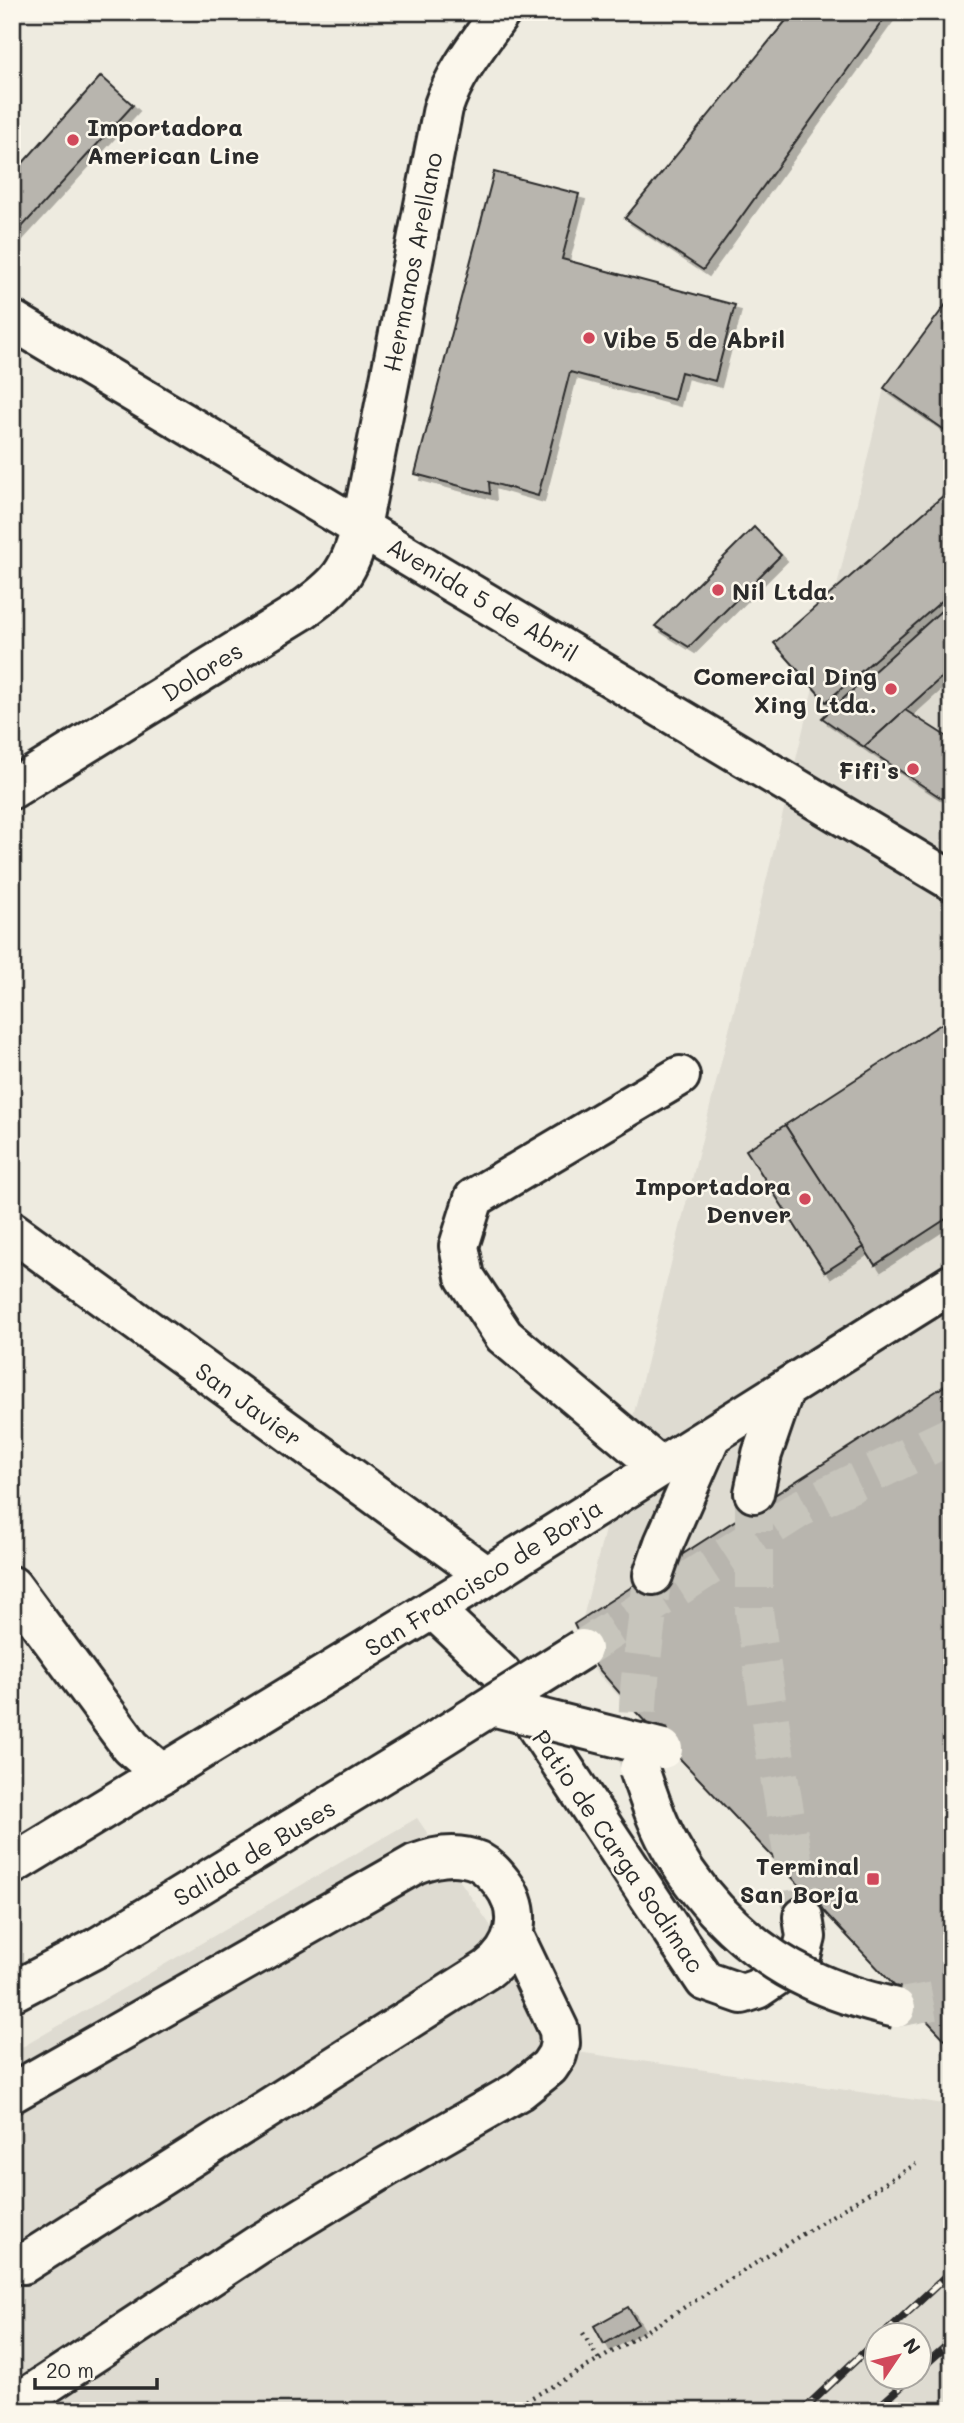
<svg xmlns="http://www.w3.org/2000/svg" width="964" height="2423" font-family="Mali,sans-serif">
	<defs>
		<filter id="shadow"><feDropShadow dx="6" dy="6" stdDeviation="0" flood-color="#0004"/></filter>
	</defs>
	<rect width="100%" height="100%" fill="#eeebe0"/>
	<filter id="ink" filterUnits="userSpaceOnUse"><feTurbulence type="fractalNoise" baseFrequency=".0143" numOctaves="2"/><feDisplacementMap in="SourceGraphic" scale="14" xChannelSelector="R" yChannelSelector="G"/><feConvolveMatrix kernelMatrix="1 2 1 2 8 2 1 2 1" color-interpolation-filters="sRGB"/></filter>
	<g filter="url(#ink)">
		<g fill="#dedbd1" fill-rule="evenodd">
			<polygon points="952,296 952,2047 575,1650 788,793 884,388"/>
			<path d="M417,1818L577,2052L952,2105V2411H12V2053ZM876,2336H918V2378H876Z"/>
		</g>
		<g fill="#b8b5ae" stroke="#2b2b2b" stroke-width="2" filter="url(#shadow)">
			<polygon points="793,12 889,12 703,270 625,218"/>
			<polygon points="101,76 133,105 12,238 12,175"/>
			<polygon points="494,172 579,194 562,259 735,305 715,381 681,372 674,400 570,372 538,496 489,482 490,494 415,474"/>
			<polygon points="952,296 952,435 884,388"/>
			<polygon points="952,488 952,592 826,702 774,643"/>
			<polygon points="754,527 781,555 689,647 655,626"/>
			<polygon points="952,601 952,668 864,747 822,718"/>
			<polygon points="905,710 952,740 952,805 864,747"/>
			<polygon points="952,1017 952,1215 875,1265 785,1125"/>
			<polygon points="785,1125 864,1247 825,1272 746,1150"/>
			<polygon points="952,1381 952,2047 636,1712 590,1659 574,1624"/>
			<polygon points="628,2307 638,2324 604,2344 594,2326"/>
		</g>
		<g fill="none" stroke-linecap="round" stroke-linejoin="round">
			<g stroke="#c7c5bc" stroke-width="38" stroke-dasharray="38 19" stroke-linecap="butt">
				<polyline points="754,1493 754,1611 773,1741 803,1917"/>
				<polyline points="582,1649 799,1509 952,1435"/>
				<path d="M639,1769C633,1709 644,1648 651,1588"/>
				<polyline points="896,2008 934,2001 952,1994"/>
			</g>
			<defs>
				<g id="minor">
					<polyline points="12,320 952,881"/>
					<path d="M12,789L301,611C339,584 350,572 361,527L443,108C455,72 479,43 501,12"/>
					<polyline points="12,1231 487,1576"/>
					<polyline points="660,1467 504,1336 465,1277 459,1246 474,1198 680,1076"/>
					<polyline points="754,1493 762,1454 784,1390"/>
					<polyline points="653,1575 664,1543 711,1436"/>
					<polyline points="12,1586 131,1747 162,1774"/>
					<polyline points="433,1609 501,1673 705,1981 742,1994 757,1989 800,1960 806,1937 803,1917"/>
					<polyline points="12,1865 487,1576 952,1284"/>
					<polyline points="12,1992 98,1947"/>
					<path d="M12,2093L415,1864C435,1856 457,1852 478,1861C489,1867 495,1874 502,1883C525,1913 516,1948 488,1969L23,2264"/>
					<polyline points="12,2407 259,2244 388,2166 519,2091 549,2067 557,2055 560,2043 559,2030 514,1936"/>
				</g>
			</defs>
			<use href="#minor" stroke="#2b2b2b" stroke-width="44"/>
			<g stroke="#2b2b2b" stroke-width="4.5" stroke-dasharray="2 5" stroke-linecap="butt">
				<polyline points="583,2333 599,2360"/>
				<polyline points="508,2411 599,2360 916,2164"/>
			</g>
			<use href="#minor" stroke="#fbf7ec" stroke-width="38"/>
			<defs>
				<g id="rail">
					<polyline points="882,2336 952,2271"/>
					<polyline points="918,2371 952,2341"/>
					<polyline points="802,2411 876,2341"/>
					<polyline points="874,2411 911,2378"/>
				</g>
			</defs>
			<use href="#rail" stroke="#2b2b2b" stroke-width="8"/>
			<use href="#rail" stroke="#fbf7ec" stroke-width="5" stroke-dasharray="16" stroke-linecap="butt"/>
			<defs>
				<g id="minor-bridge">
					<polyline points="492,1706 663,1749"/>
					<path d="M639,1769C649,1798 658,1827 674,1853C704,1906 755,1954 809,1979C837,1993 866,2001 896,2008"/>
					<polyline points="98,1947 413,1755 582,1649"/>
				</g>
			</defs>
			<use href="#minor-bridge" stroke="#2b2b2b" stroke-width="44" stroke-linecap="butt"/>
			<use href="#minor-bridge" stroke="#fbf7ec" stroke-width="38"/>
		</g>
	</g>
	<g fill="#d1495b" stroke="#fbf7ec" stroke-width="2.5">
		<circle cx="73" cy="140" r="7"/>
		<circle cx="589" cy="338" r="7"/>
		<circle cx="718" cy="590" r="7"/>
		<circle cx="891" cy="689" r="7"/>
		<circle cx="913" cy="769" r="7"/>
		<circle cx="805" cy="1199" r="7"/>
		<rect x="866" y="1872" width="14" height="14" rx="3.5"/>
	</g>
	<g text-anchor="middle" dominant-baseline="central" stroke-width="5" stroke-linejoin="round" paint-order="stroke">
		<g font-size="24" font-weight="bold" fill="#2b2b2b" stroke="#fbf7ec" text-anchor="end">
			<text x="87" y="126" text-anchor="start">Importadora<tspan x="87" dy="28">American Line</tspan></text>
			<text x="603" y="338" text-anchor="start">Vibe 5 de Abril</text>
			<text x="732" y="590" text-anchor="start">Nil Ltda.</text>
			<text x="877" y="675">Comercial Ding<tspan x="877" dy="28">Xing Ltda.</tspan></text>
			<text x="899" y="769">Fifi's</text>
			<text x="791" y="1185">Importadora<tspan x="791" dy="28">Denver</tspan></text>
			<text x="859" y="1865">Terminal<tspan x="859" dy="28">San Borja</tspan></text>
		</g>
		<g font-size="24" fill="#2b2b2b" stroke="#fbf7ec">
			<text transform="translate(412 262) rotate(-79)">Hermanos Arellano</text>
			<text transform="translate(483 599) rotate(31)">Avenida 5 de Abril</text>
			<text transform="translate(202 671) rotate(-32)">Dolores</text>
			<text transform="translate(249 1404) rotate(36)">San Javier</text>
			<text transform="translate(483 1577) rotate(-32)">San Francisco de Borja</text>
			<text transform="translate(619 1851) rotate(56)">Patio de Carga Sodimac</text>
			<text transform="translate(254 1852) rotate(-31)">Salida de Buses</text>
		</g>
	</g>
	<rect width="964" height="2423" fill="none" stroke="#fbf7ec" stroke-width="42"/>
	<rect x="21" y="21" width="922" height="2381" fill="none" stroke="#2b2b2b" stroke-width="2.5" filter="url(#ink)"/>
	<g transform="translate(898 2356) rotate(55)"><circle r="33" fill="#fbf7ec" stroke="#a8a59f" stroke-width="2"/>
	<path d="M0-5L12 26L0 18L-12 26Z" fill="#d1495b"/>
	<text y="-10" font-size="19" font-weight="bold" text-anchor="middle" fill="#2b2b2b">N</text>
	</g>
	<path d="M35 2378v10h122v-10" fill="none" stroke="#2b2b2b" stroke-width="3.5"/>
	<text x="46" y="2378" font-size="21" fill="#2b2b2b" stroke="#fbf7ec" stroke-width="5" paint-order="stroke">20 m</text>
</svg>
